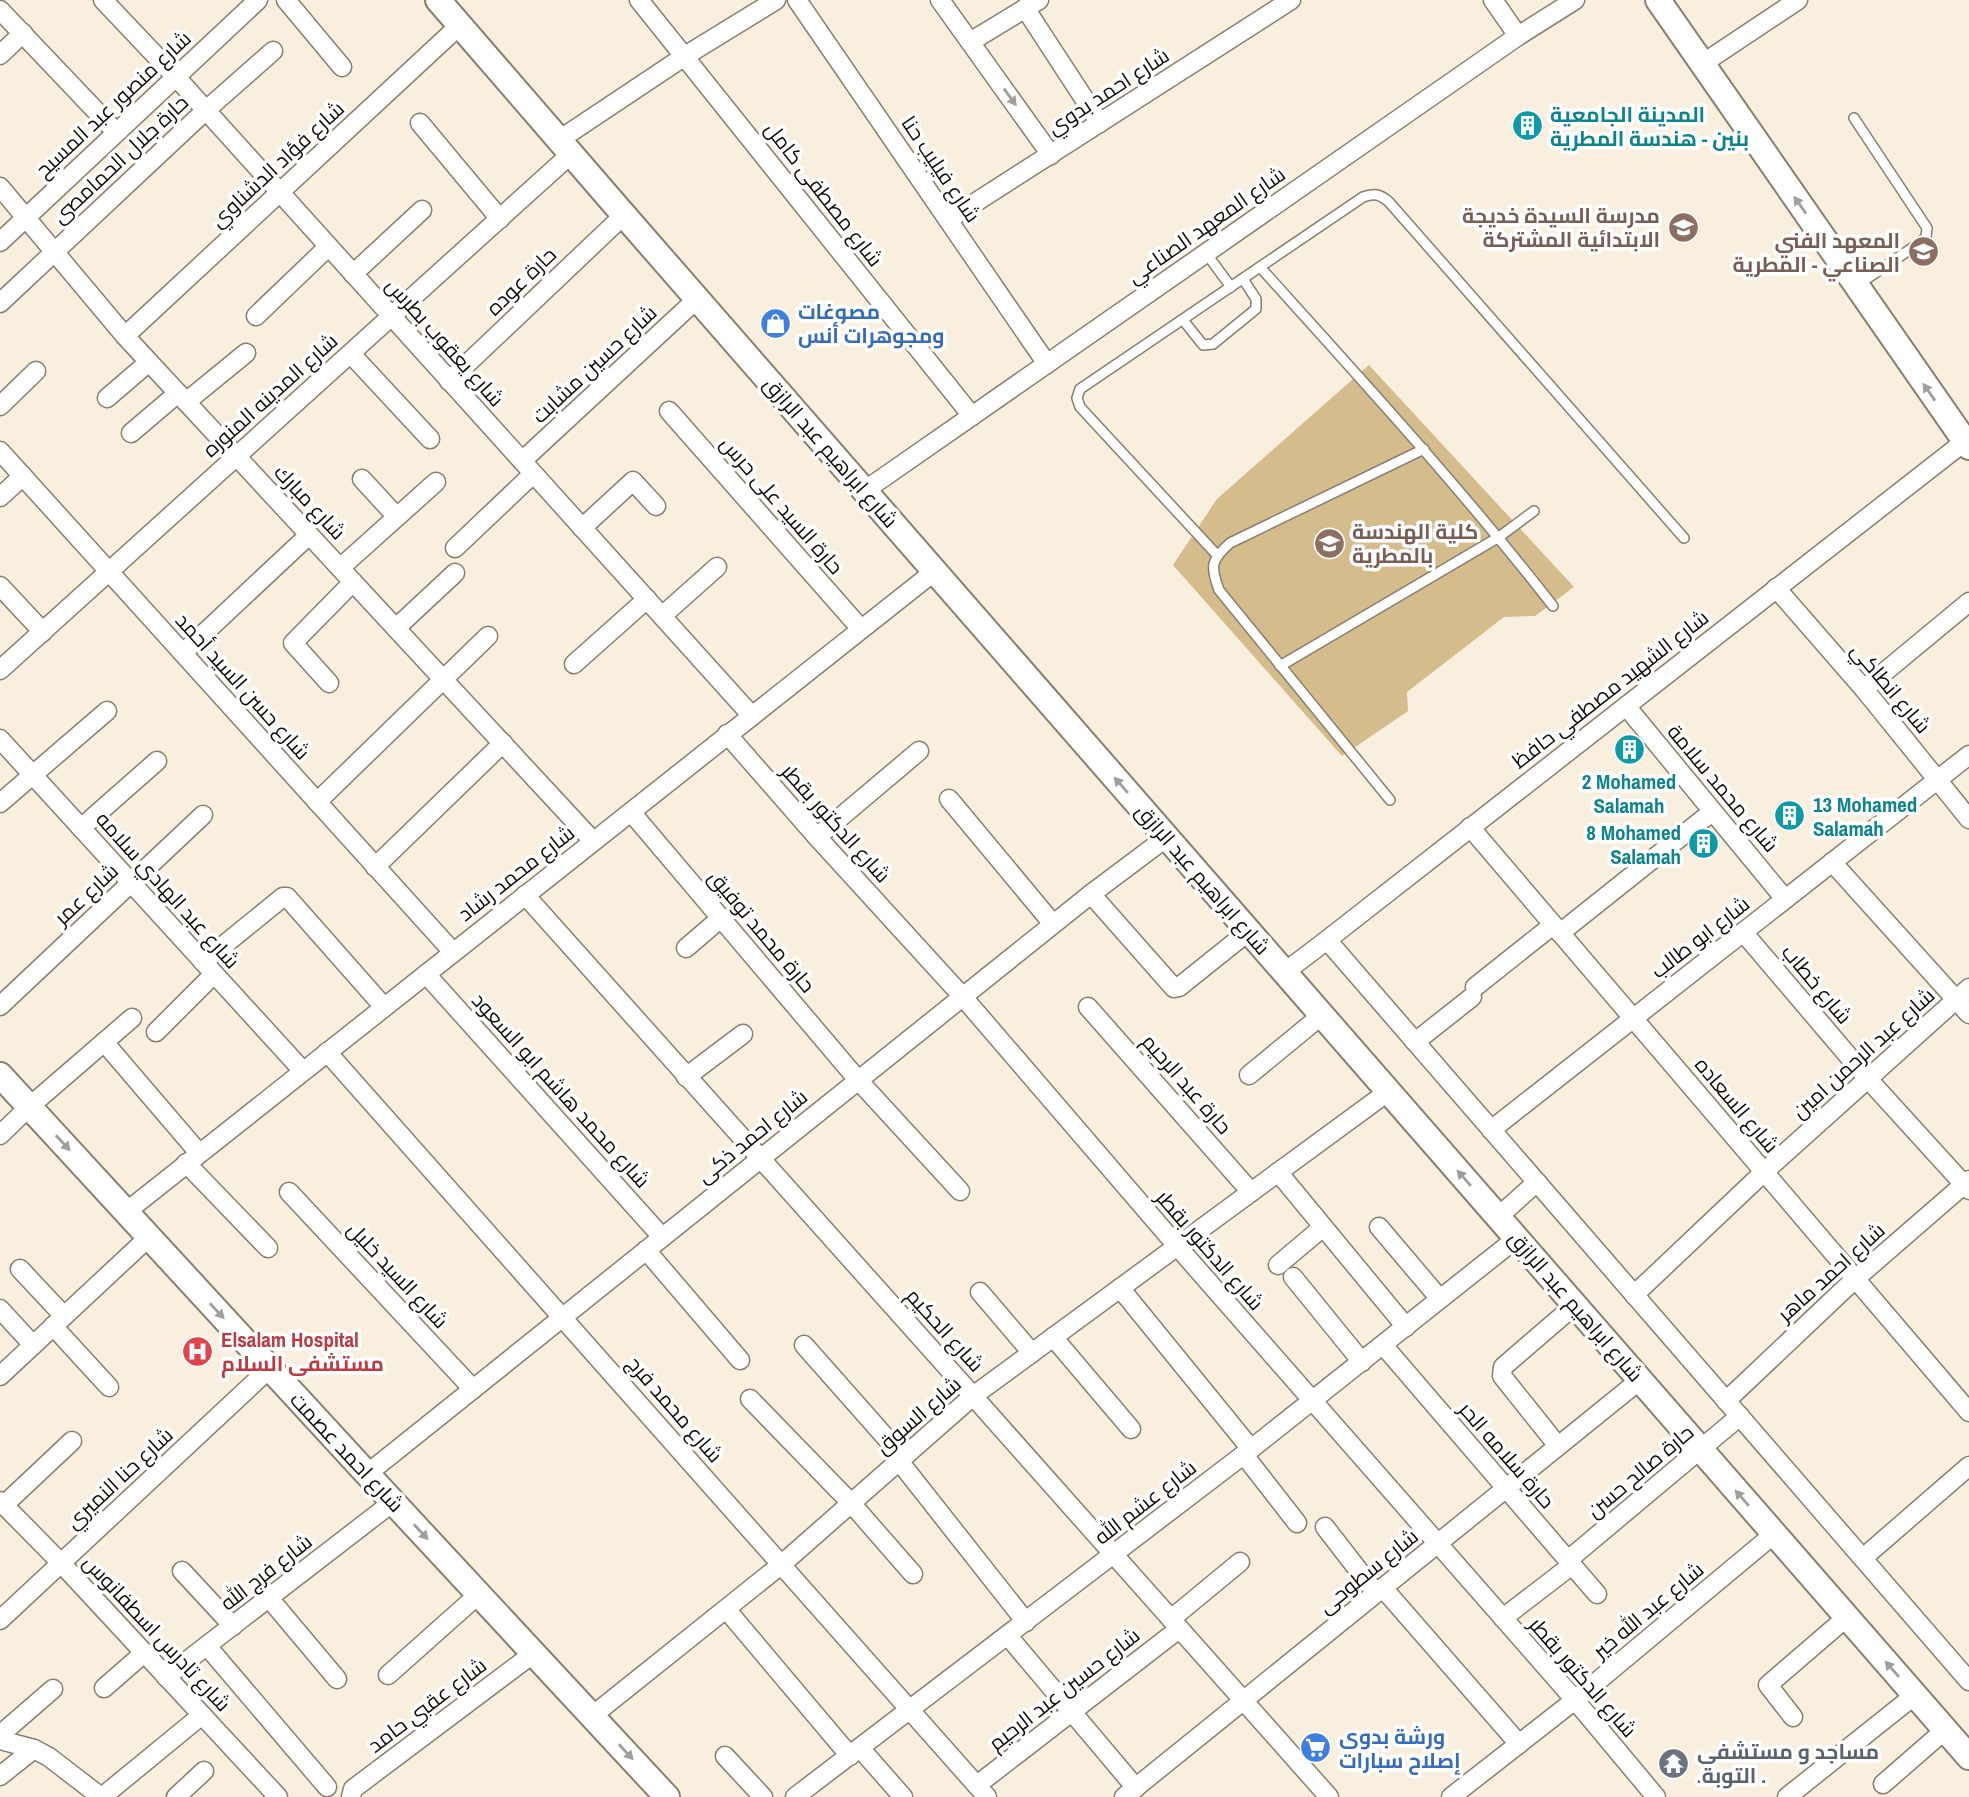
<svg xmlns="http://www.w3.org/2000/svg" width="1969" height="1797" font-family="'Archivo Narrow',Cairo,sans-serif">
	<rect width="100%" height="100%" fill="#f9efde"/>
	<polygon fill="#d5bc8c" points="1369,365 1574,587 1535,616 1504,617 1407,692 1408,711 1342,756 1173,565 1217,499"/>
	<g fill="none" stroke-linecap="round" stroke-linejoin="round">
		<defs>
			<g id="lane">
				<polyline points="1854,118 1927,228 1926,237 1921,242 1859,284"/>
				<polyline points="1206,253 1231,287"/>
				<path d="M1260,267C1360,378 1461,488 1553,606"/>
				<polyline points="1183,320 1203,345 1213,344 1256,309 1256,299 1243,279"/>
				<path d="M1217,555L1080,407L1077,398L1080,389L1363,197C1374,193 1380,194 1389,202L1684,538"/>
				<polyline points="1280,666 1499,537 1534,511"/>
				<path d="M1390,800L1219,590C1210,566 1211,560 1230,543L1424,449"/>
			</g>
			<g id="street">
				<polyline points="103,0 176,77 752,716"/>
				<polyline points="286,0 342,67"/>
				<polyline points="639,0 972,416"/>
				<polyline points="797,0 1047,364"/>
				<polyline points="940,0 1051,155"/>
				<polyline points="1493,0 1518,36"/>
				<polyline points="1025,8 1100,123"/>
				<polyline points="0,10 116,132"/>
				<polyline points="970,42 1039,0"/>
				<polyline points="0,55 23,33"/>
				<polyline points="1702,64 1798,0"/>
				<polyline points="420,123 500,219"/>
				<polyline points="559,140 685,56 776,0"/>
				<polyline points="0,187 125,336 593,841"/>
				<polyline points="948,220 1291,0"/>
				<polyline points="0,242 258,0"/>
				<polyline points="353,274 422,210"/>
				<polyline points="0,303 205,111 273,51"/>
				<polyline points="256,316 328,247"/>
				<polyline points="125,336 460,25"/>
				<polyline points="351,354 430,439"/>
				<polyline points="449,381 624,215"/>
				<polyline points="107,398 149,362"/>
				<polyline points="186,402 246,353"/>
				<polyline points="0,406 36,371"/>
				<polyline points="669,411 861,629"/>
				<polyline points="131,433 178,393"/>
				<polyline points="0,451 453,952"/>
				<polyline points="522,461 697,299"/>
				<polyline points="362,479 397,517"/>
				<polyline points="864,491 1518,36 1575,0"/>
				<polyline points="0,497 23,476"/>
				<polyline points="582,528 633,481 656,506"/>
				<polyline points="455,548 533,474"/>
				<polyline points="340,568 436,482"/>
				<polyline points="0,586 43,632"/>
				<polyline points="1776,588 1864,689 1969,819"/>
				<polyline points="662,616 717,567"/>
				<polyline points="396,628 455,573"/>
				<polyline points="183,653 309,535"/>
				<polyline points="574,664 647,599"/>
				<polyline points="0,670 571,154"/>
				<polyline points="329,683 293,643 353,582"/>
				<polyline points="1864,689 1969,602"/>
				<polyline points="1626,706 1785,899"/>
				<polyline points="727,734 817,837 963,997 1177,1246 1575,1700 1656,1797"/>
				<polyline points="0,739 303,1071"/>
				<polyline points="949,799 1053,924"/>
				<polyline points="317,802 488,636"/>
				<polyline points="0,803 107,711"/>
				<polyline points="631,812 858,1080 960,1191"/>
				<polyline points="1470,827 1969,1412"/>
				<polyline points="81,828 157,761"/>
				<polyline points="817,837 919,751"/>
				<polyline points="1832,862 1969,1014"/>
				<polyline points="375,867 503,743"/>
				<polyline points="1091,894 1174,988 1179,987 1249,931"/>
				<polyline points="525,895 973,1396 1329,1797"/>
				<polyline points="1743,932 1868,1079 1969,1190"/>
				<polyline points="1560,933 1712,812"/>
				<polyline points="1327,940 1969,1681"/>
				<polyline points="686,948 721,918"/>
				<polyline points="203,962 283,897 287,897 384,1007"/>
				<polyline points="1285,972 1327,940 1964,442 1969,435"/>
				<polyline points="426,974 662,1237"/>
				<polyline points="1475,987 1553,925"/>
				<polyline points="0,1006 203,815"/>
				<polyline points="1088,1007 1251,1192"/>
				<polyline points="156,1032 214,974"/>
				<polyline points="104,1042 199,1153"/>
				<polyline points="1415,1042 1472,997"/>
				<polyline points="327,1052 987,1797"/>
				<polyline points="1249,1075 1322,1015"/>
				<polyline points="686,1077 743,1034"/>
				<polyline points="1491,1130 1969,755"/>
				<polyline points="0,1135 29,1107 132,1018"/>
				<polyline points="186,1163 268,1248"/>
				<polyline points="1278,1172 1406,1327"/>
				<polyline points="289,1192 473,1389"/>
				<polyline points="126,1212 935,571"/>
				<polyline points="1498,1217 1537,1182"/>
				<polyline points="1379,1227 1440,1299"/>
				<polyline points="646,1250 740,1360"/>
				<polyline points="1278,1265 1323,1227"/>
				<polyline points="20,1269 64,1316"/>
				<polyline points="1293,1277 1362,1362"/>
				<polyline points="1120,1288 1251,1449"/>
				<polyline points="980,1292 1032,1353"/>
				<polyline points="1634,1295 1764,1172 1969,988"/>
				<polyline points="0,1309 33,1345"/>
				<polyline points="53,1326 109,1387"/>
				<polyline points="1053,1337 1131,1429"/>
				<polyline points="804,1345 903,1457"/>
				<polyline points="1383,1345 1597,1594"/>
				<polyline points="0,1376 149,1237"/>
				<polyline points="750,1399 851,1503 913,1574"/>
				<polyline points="1726,1401 1855,1279 1969,1180"/>
				<polyline points="1558,1446 1502,1376 1503,1367 1575,1305"/>
				<polyline points="1244,1455 1297,1523"/>
				<polyline points="899,1461 1026,1622"/>
				<polyline points="367,1474 1091,894 1167,837"/>
				<polyline points="0,1501 61,1563 278,1797"/>
				<polyline points="4,1505 72,1441"/>
				<polyline points="1325,1527 1376,1593"/>
				<polyline points="1863,1558 1969,1466"/>
				<polyline points="1568,1560 1740,1416"/>
				<polyline points="182,1571 233,1626"/>
				<polyline points="1383,1588 1519,1744"/>
				<polyline points="269,1598 337,1679"/>
				<polyline points="726,1609 850,1756"/>
				<polyline points="1503,1618 1572,1565"/>
				<polyline points="1171,1619 1240,1562"/>
				<polyline points="0,1620 270,1368"/>
				<polyline points="1008,1636 1136,1788"/>
				<polyline points="207,1646 327,1787"/>
				<polyline points="388,1675 479,1594"/>
				<polyline points="166,1677 393,1502"/>
				<polyline points="104,1688 144,1653"/>
				<polyline points="592,1716 782,1564 973,1396 1389,1091"/>
				<polyline points="1793,1717 1768,1685 1847,1617"/>
				<polyline points="0,1735 53,1689"/>
				<polyline points="0,1740 34,1749 49,1757 101,1797"/>
				<polyline points="860,1748 903,1797"/>
				<polyline points="725,1756 763,1797"/>
				<polyline points="0,1776 34,1749"/>
				<polyline points="1883,1784 1945,1730"/>
				<polyline points="977,1785 1179,1629"/>
				<polyline points="102,1797 202,1715"/>
				<polyline points="176,1797 204,1771"/>
				<polyline points="351,1797 353,1789 534,1653"/>
				<polyline points="795,1797 1251,1449 1517,1238"/>
				<polyline points="1124,1797 1640,1380"/>
				<polyline points="1451,1797 1575,1700 1774,1534"/>
				<polyline points="1787,1797 1915,1695"/>
			</g>
			<g id="secondary">
				<polyline points="438,0 624,215 1969,1757"/>
				<polyline points="1658,0 1969,447"/>
				<polyline points="0,1075 393,1502 667,1797"/>
			</g>
		</defs>
		<use href="#lane" stroke="#877f6f" stroke-width="12"/>
		<use href="#street" stroke="#877f6f" stroke-width="21"/>
		<use href="#secondary" stroke="#877f6f" stroke-width="28"/>
		<use href="#lane" stroke="#fff" stroke-width="9"/>
		<use href="#street" stroke="#fff" stroke-width="18"/>
		<use href="#secondary" stroke="#fff" stroke-width="24"/>
	</g>
	<defs><path id="oneway-solid" d="M-6-.8H1V-3.2L6.5 0L1 3.2V.8H-6Z" transform="scale(1.75)"/></defs>
	<g fill="#9f9e9c">
		<use href="#oneway-solid" transform="translate(1010 97) rotate(54)"/>
		<use href="#oneway-solid" transform="translate(1800 205) rotate(-125)"/>
		<use href="#oneway-solid" transform="translate(1929 392) rotate(-125)"/>
		<use href="#oneway-solid" transform="translate(1121 785) rotate(-131)"/>
		<use href="#oneway-solid" transform="translate(63 1143) rotate(47)"/>
		<use href="#oneway-solid" transform="translate(1464 1178) rotate(-131)"/>
		<use href="#oneway-solid" transform="translate(217 1311) rotate(47)"/>
		<use href="#oneway-solid" transform="translate(1742 1498) rotate(-131)"/>
		<use href="#oneway-solid" transform="translate(421 1532) rotate(47)"/>
		<use href="#oneway-solid" transform="translate(1892 1669) rotate(-131)"/>
		<use href="#oneway-solid" transform="translate(626 1752) rotate(47)"/>
	</g>
	<defs>
		<symbol id="building-disc" viewBox="-11 -11 22 22"><circle r="9.5" fill="#0f9aa8" stroke="#fff"/><path d="M-4-6H4V6H1V3H-1V6H-4ZM-2.5-4.3h1.7v1.8h-1.7ZM.8-4.3h1.7v1.8H.8ZM-2.5-1h1.7V.8h-1.7ZM.8-1h1.7V.8H.8Z" fill="#fff"/></symbol>
		<symbol id="school-disc" viewBox="-11 -11 22 22"><circle r="9.5" fill="#8d6e63" stroke="#fff"/><path d="M0-5L7-2L0 1L-7-2ZM-4 1L0 2.5L4 1V4Q0 6-4 4Z" fill="#fff"/></symbol>
		<symbol id="university-disc" viewBox="-11 -11 22 22"><circle r="9.5" fill="#8d6e63" stroke="#fff"/><path d="M0-5L7-2L0 1L-7-2ZM-4 1L0 2.5L4 1V4Q0 6-4 4Z" fill="#fff"/></symbol>
		<symbol id="shop-disc" viewBox="-11 -11 22 22"><circle r="9.5" fill="#3f7fe0" stroke="#fff"/><path d="M-5-2.5h2.3a2.7 3.5 0 0 1 5.4 0H5L5.5 6h-11ZM-1.5-2.5h3a1.5 2.3 0 0 0-3 0Z" fill="#fff"/></symbol>
		<symbol id="hospital-disc" viewBox="-11 -11 22 22"><circle r="9.5" fill="#e0444e" stroke="#fff"/><path d="M-5-5h3v3.5h4V-5h3V5h-3V1.5h-4V5h-3Z" fill="#fff"/></symbol>
		<symbol id="supermarket-disc" viewBox="-11 -11 22 22"><circle r="9.5" fill="#3f7fe0" stroke="#fff"/><path d="M-6-5.5h2.5l.6 2H6L4.5 2H-2.5L-4.4-4H-6ZM-1.5 3.2a1.3 1.3 0 1 0 .1 0ZM3 3.2a1.3 1.3 0 1 0 .1 0Z" fill="#fff"/></symbol>
		<symbol id="temple-disc" viewBox="-11 -11 22 22"><circle r="9.5" fill="#6b7280" stroke="#fff"/><path d="M0-6L5-2H3V0L6.5 2.5H4V6H1.5V3h-3V6H-4V2.5H-6.5L-3 0V-2H-5Z" fill="#fff"/></symbol>
	</defs>
	<g fill-rule="evenodd">
		<use href="#building-disc" x="1510" y="108" width="35" height="35"/>
		<use href="#school-disc" x="1666" y="210" width="35" height="35"/>
		<use href="#university-disc" x="1906" y="234" width="35" height="35"/>
		<use href="#shop-disc" x="758" y="306" width="35" height="35"/>
		<use href="#university-disc" x="1312" y="526" width="35" height="35"/>
		<use href="#building-disc" x="1612" y="732" width="35" height="35"/>
		<use href="#building-disc" x="1772" y="798" width="35" height="35"/>
		<use href="#building-disc" x="1686" y="826" width="35" height="35"/>
		<use href="#hospital-disc" x="180" y="1334" width="35" height="35"/>
		<use href="#supermarket-disc" x="1298" y="1730" width="35" height="35"/>
		<use href="#temple-disc" x="1656" y="1746" width="35" height="35"/>
	</g>
	<g text-anchor="middle" dominant-baseline="central" stroke-width="7" stroke-linejoin="round" paint-order="stroke">
		<g font-size="21" fill="#0f0c07" stroke="#fff">
			<text transform="translate(1108 91) rotate(-33)">شارع احمد بدوي</text>
			<text transform="translate(113 104) rotate(-43)">شارع منصور عبد المسيح</text>
			<text transform="translate(120 159) rotate(-43)">حارة جلال الحمامصى</text>
			<text transform="translate(277 164) rotate(-43)">شارع فؤاد الدشناوي</text>
			<text transform="translate(941 169) rotate(56)">شارع فيليب حنا</text>
			<text transform="translate(824 194) rotate(52)">شارع مصطفى كامل</text>
			<text transform="translate(1206 225) rotate(-35)">شارع المعهد الصناعي</text>
			<text transform="translate(521 281) rotate(-44)">حارة عوده</text>
			<text transform="translate(445 342) rotate(48)">شارع يعقوب بطرس</text>
			<text transform="translate(594 364) rotate(-43)">شارع حسين مشابت</text>
			<text transform="translate(270 395) rotate(-42)">شارع المدينه المنوره</text>
			<text transform="translate(831 452) rotate(49)">شارع ابراهيم عبد الرازق</text>
			<text transform="translate(310 502) rotate(47)">شارع مبارك</text>
			<text transform="translate(782 505) rotate(49)">حارة السيد على حرس</text>
			<text transform="translate(243 686) rotate(48)">شارع حسن السيد أحمد</text>
			<text transform="translate(1891 688) rotate(50)">شارع انطاكي</text>
			<text transform="translate(1610 689) rotate(-38)">شارع الشهيد مصطفي حافظ</text>
			<text transform="translate(1723 788) rotate(50)">شارع محمد سلامة</text>
			<text transform="translate(836 823) rotate(48)">شارع الدكتور بقطر</text>
			<text transform="translate(516 873) rotate(-38)">شارع محمد رشاد</text>
			<text transform="translate(1203 879) rotate(49)">شارع ابراهيم عبد الرازق</text>
			<text transform="translate(168 890) rotate(48)">شارع عبد الهادي سلامه</text>
			<text transform="translate(86 894) rotate(-43)">شارع عمر</text>
			<text transform="translate(762 931) rotate(50)">حارة محمد توفيق</text>
			<text transform="translate(1700 937) rotate(-38)">شارع ابو طالب</text>
			<text transform="translate(1817 984) rotate(50)">شارع خطاب</text>
			<text transform="translate(1863 1053) rotate(-42)">شارع عبد الرحمن امين</text>
			<text transform="translate(1187 1084) rotate(49)">حارة عبد الرحيم</text>
			<text transform="translate(561 1090) rotate(48)">شارع محمد هاشم ابو السعود</text>
			<text transform="translate(1737 1105) rotate(50)">شارع السعاده</text>
			<text transform="translate(752 1136) rotate(-39)">شارع احمد ذكى</text>
			<text transform="translate(1210 1250) rotate(49)">شارع الدكتور بقطر</text>
			<text transform="translate(1831 1272) rotate(-42)">شارع احمد ماهر</text>
			<text transform="translate(398 1275) rotate(47)">شارع السيد خليل</text>
			<text transform="translate(1576 1306) rotate(49)">شارع ابراهيم عبد الرازق</text>
			<text transform="translate(945 1330) rotate(48)">شارع الحكيم</text>
			<text transform="translate(675 1409) rotate(49)">شارع محمد فرج</text>
			<text transform="translate(918 1415) rotate(-41)">شارع السوق</text>
			<text transform="translate(347 1452) rotate(47)">شارع احمد عصمت</text>
			<text transform="translate(1507 1455) rotate(49)">حارة سلامه الحر</text>
			<text transform="translate(1640 1471) rotate(-40)">حارة صالح حسن</text>
			<text transform="translate(119 1478) rotate(-43)">شارع حنا النميري</text>
			<text transform="translate(1145 1502) rotate(-38)">شارع عشم الله</text>
			<text transform="translate(1368 1571) rotate(-39)">شارع سطوحى</text>
			<text transform="translate(266 1572) rotate(-38)">شارع فرج الله</text>
			<text transform="translate(1648 1610) rotate(-40)">شارع عبد الله خير</text>
			<text transform="translate(157 1633) rotate(47)">شارع تادرس اسطفانوس</text>
			<text transform="translate(1583 1677) rotate(49)">شارع الدكتور بقطر</text>
			<text transform="translate(1064 1689) rotate(-38)">شارع حسين عبد الرحيم</text>
			<text transform="translate(427 1705) rotate(-37)">شارع عقبي حامد</text>
		</g>
		<g font-size="21" font-weight="bold" fill="#0d838f" stroke="#fff" text-anchor="start">
			<text x="1550" y="114">المدينة الجامعية<tspan x="1550" dy="24">بنين - هندسة المطرية</tspan></text>
			<text x="1629" y="781" text-anchor="middle">2 Mohamed<tspan x="1629" dy="24">Salamah</tspan></text>
			<text x="1813" y="804">13 Mohamed<tspan x="1813" dy="24">Salamah</tspan></text>
			<text x="1681" y="832" text-anchor="end">8 Mohamed<tspan x="1681" dy="24">Salamah</tspan></text>
		</g>
		<g font-size="21" font-weight="bold" fill="#785e54" stroke="#fff" text-anchor="end">
			<text x="1660" y="215">مدرسة السيدة خديجة<tspan x="1660" dy="24">الابتدائية المشتركة</tspan></text>
			<text x="1900" y="240">المعهد الفني<tspan x="1900" dy="24">الصناعي - المطرية</tspan></text>
			<text x="1352" y="531" text-anchor="start">كلية الهندسة<tspan x="1352" dy="24">بالمطرية</tspan></text>
		</g>
		<g font-size="21" font-weight="bold" fill="#366cbe" stroke="#fff" text-anchor="start">
			<text x="798" y="311">مصوغات<tspan x="798" dy="24">ومجوهرات أنس</tspan></text>
			<text x="1339" y="1736">ورشة بدوى<tspan x="1339" dy="24">إصلاح سبارات</tspan></text>
		</g>
		<g font-size="21" font-weight="bold" fill="#be3a42" stroke="#fff" text-anchor="start">
			<text x="221" y="1339">Elsalam Hospital<tspan x="221" dy="24">مستشفى السلام</tspan></text>
		</g>
		<g font-size="21" font-weight="bold" fill="#5b616d" stroke="#fff" text-anchor="start">
			<text x="1697" y="1751">مساجد و مستشفى<tspan x="1697" dy="24">.التوبة .</tspan></text>
		</g>
	</g>
</svg>
